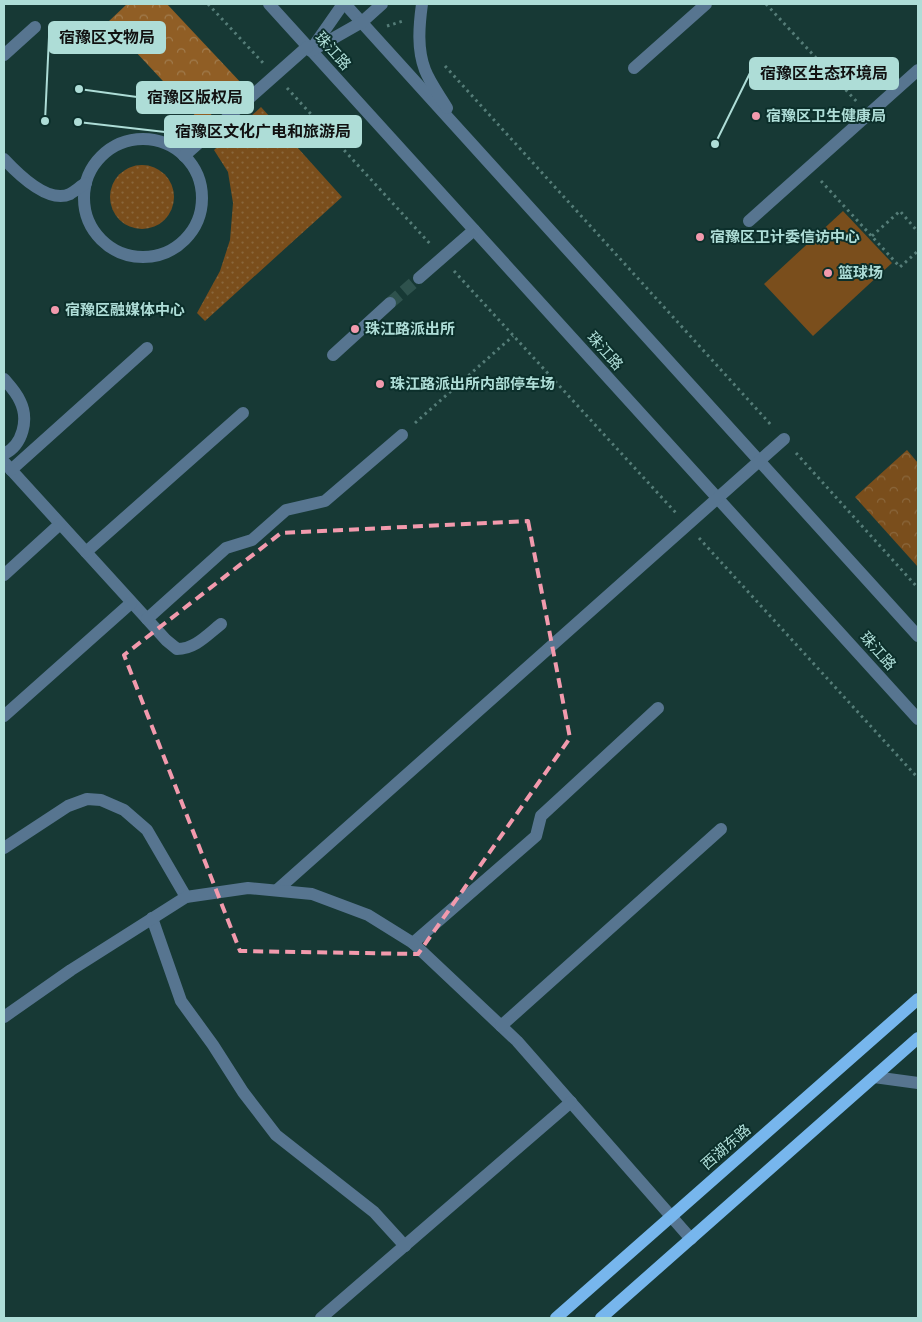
<svg xmlns="http://www.w3.org/2000/svg" width="922" height="1322" font-family="'Roboto Condensed','Noto Sans SC',sans-serif">
	<defs>
		<pattern id="forest-crowns" width="20" height="18" patternUnits="userSpaceOnUse" patternTransform="scale(1.25)"><rect width="20" height="18" fill="#905e25"/><path d="M2 6a3 3 0 1 1 6 0M12 15a3 3 0 1 1 6 0" fill="none" stroke="#a17c4e"/></pattern>
		<pattern id="park-crowns" width="20" height="18" patternUnits="userSpaceOnUse" patternTransform="scale(1.25)"><rect width="20" height="18" fill="#7a4e1c"/><path d="M2 6a3 3 0 1 1 6 0M12 15a3 3 0 1 1 6 0" fill="none" stroke="#8a673c"/></pattern>
		<pattern id="garden-dots" width="8" height="8" patternUnits="userSpaceOnUse" patternTransform="scale(1.25)"><rect width="8" height="8" fill="#7a4e1c"/><path d="M2 2h.1M6 6h.1" fill="none" stroke="#8a673c" stroke-width="1.8" stroke-linecap="round"/></pattern>
	</defs>
	<rect width="100%" height="100%" fill="#173935"/>
	<polygon fill="#7a4e1c" points="843,211 892,263 813,336 764,284"/>
	<polygon fill="url(#forest-crowns)" points="127,4 167,4 243,85 202,123 108,22"/>
	<polygon fill="url(#park-crowns)" points="907,450 918,463 918,567 855,497"/>
	<g fill="url(#garden-dots)">
		<polygon points="261,107 342,197 205,321 197,313 220,271 230,240 233,203 228,172 214,150"/>
		<circle cx="142" cy="197" r="32"/>
	</g>
	<g fill="none" stroke-linecap="round" stroke-linejoin="round">
		<polyline stroke="#2e524d" stroke-width="12" stroke-dasharray="12 6" stroke-linecap="butt" points="390,303 419,278"/>
		<g stroke="#557d78" stroke-width="3" stroke-dasharray="2.5 4" stroke-linecap="butt">
			<polyline points="208,4 264,64"/>
			<polyline points="766,4 857,102"/>
			<polyline points="387,26 403,21"/>
			<polyline points="445,66 772,426"/>
			<polyline points="287,88 432,246"/>
			<polyline points="821,181 900,267 918,251"/>
			<polyline points="872,236 900,211 918,232"/>
			<polyline points="454,271 676,513"/>
			<polyline points="415,423 513,336"/>
			<polyline points="796,453 918,588"/>
			<polyline points="699,538 918,778"/>
		</g>
		<g stroke="#577590" stroke-width="12">
			<polyline points="269,4 918,719"/>
			<polyline points="345,4 918,636"/>
			<path d="M422,4C419,26 417,49 425,70C430,83 440,96 447,108"/>
			<polyline points="313,47 343,4"/>
			<polyline points="311,51 362,22 382,4"/>
			<polyline points="4,55 35,27"/>
			<polyline points="634,68 706,4"/>
			<circle cx="143" cy="198" r="59"/>
			<polyline points="184,156 307,47"/>
			<path d="M4,159C18,174 48,204 70,194C75,191 81,186 86,183"/>
			<polyline points="749,221 918,70"/>
			<polyline points="419,278 474,230"/>
			<polyline points="333,355 390,303"/>
			<path d="M4,379C10,386 16,392 20,401C29,419 23,445 4,454"/>
			<path d="M4,462L147,619L166,640L177,649C195,649 207,635 221,624"/>
			<polyline points="11,470 147,348"/>
			<polyline points="86,552 243,413"/>
			<polyline points="4,575 60,524"/>
			<polyline points="147,619 226,548 252,540 286,510 325,501 402,435"/>
			<polyline points="4,716 131,603"/>
			<polyline points="4,848 68,806 87,799 101,800 124,810 147,830 186,897"/>
			<polyline points="277,890 784,439"/>
			<polyline points="152,918 181,1001 213,1045 243,1092 276,1135 374,1212 405,1246"/>
			<polyline points="413,943 536,836 541,816 658,708"/>
			<polyline points="4,1017 71,970 186,897 248,888 312,894 368,915 413,943 517,1041 691,1239"/>
			<polyline points="501,1026 721,829"/>
			<polyline points="874,1077 918,1083"/>
			<polyline points="321,1318 571,1102"/>
		</g>
		<g stroke="#77b6ed" stroke-width="12">
			<polyline points="556,1318 918,999"/>
			<polyline points="601,1318 918,1038"/>
		</g>
	</g>
	<path fill="none" stroke="#f29aad" stroke-width="4" stroke-dasharray="10 6" stroke-linejoin="round" d="M528,521L570,738L418,954L240,951L124,655L281,533Z"/>
	<g fill="#f29aad" stroke="#0c2f2b" stroke-width="2">
		<circle cx="756" cy="116" r="5"/>
		<circle cx="700" cy="237" r="5"/>
		<circle cx="828" cy="273" r="5"/>
		<circle cx="55" cy="310" r="5"/>
		<circle cx="355" cy="329" r="5"/>
		<circle cx="380" cy="384" r="5"/>
	</g>
	<g text-anchor="middle" dominant-baseline="central" stroke-width="4" stroke-linejoin="round" paint-order="stroke">
		<g font-size="15" fill="#aeddd7" stroke="#0c2f2b">
			<text transform="translate(333 51) rotate(48)">珠江路</text>
			<text transform="translate(605 351) rotate(48)">珠江路</text>
			<text transform="translate(878 651) rotate(48)">珠江路</text>
			<text transform="translate(726 1147) rotate(-41)">西湖东路</text>
		</g>
		<g font-size="15" font-weight="bold" fill="#aeddd7" stroke="#0c2f2b" text-anchor="start">
			<text x="766" y="116">宿豫区卫生健康局</text>
			<text x="710" y="237">宿豫区卫计委信访中心</text>
			<text x="838" y="273">篮球场</text>
			<text x="65" y="310">宿豫区融媒体中心</text>
			<text x="365" y="329">珠江路派出所</text>
			<text x="390" y="384">珠江路派出所内部停车场</text>
		</g>
	</g>
	<path fill="none" stroke="#aeddd7" stroke-width="2" d="M45 121L49 37M715 144L750 73M79 89L137 97M78 122L165 132"/>
	<g fill="#aeddd7" stroke="#0c2f2b" stroke-width="2">
		<circle cx="45" cy="121" r="5"/>
		<circle cx="715" cy="144" r="5"/>
		<circle cx="79" cy="89" r="5"/>
		<circle cx="78" cy="122" r="5"/>
	</g>
	<g fill="#aeddd7" stroke="#aeddd7" stroke-width="2">
		<rect x="49" y="22" width="116" height="31" rx="5"/>
		<rect x="750" y="58" width="148" height="31" rx="5"/>
		<rect x="137" y="82" width="116" height="31" rx="5"/>
		<rect x="165" y="116" width="196" height="31" rx="5"/>
	</g>
	<g font-size="16" text-anchor="middle" font-weight="bold" fill="#111">
		<text x="107" y="43">宿豫区文物局</text>
		<text x="824" y="79">宿豫区生态环境局</text>
		<text x="195" y="103">宿豫区版权局</text>
		<text x="263" y="137">宿豫区文化广电和旅游局</text>
	</g>
	<rect width="922" height="1322" fill="none" stroke="#aeddd7" stroke-width="10"/>
</svg>
